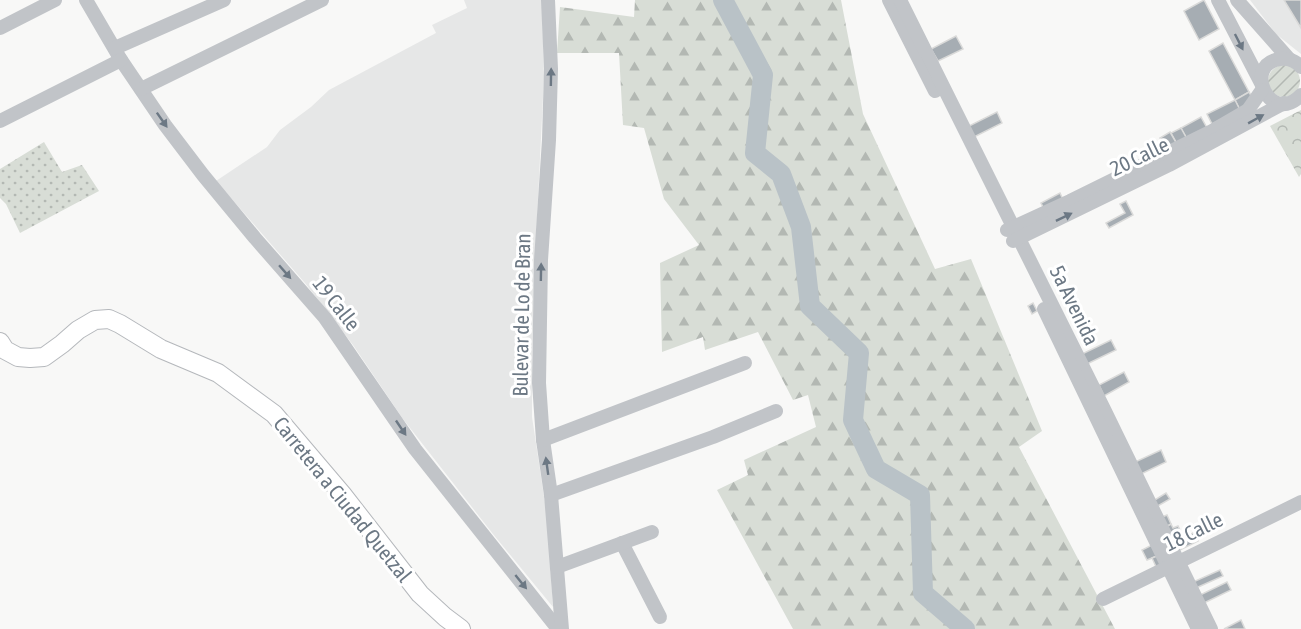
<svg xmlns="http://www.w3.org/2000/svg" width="1301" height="629" font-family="'Asap Condensed',sans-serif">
	<defs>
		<pattern id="grass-dots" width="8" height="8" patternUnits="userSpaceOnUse" patternTransform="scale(1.5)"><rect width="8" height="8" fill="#d8ddd6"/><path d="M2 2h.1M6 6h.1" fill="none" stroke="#b3b8b3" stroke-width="1.8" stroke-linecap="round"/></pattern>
		<pattern id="forest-firs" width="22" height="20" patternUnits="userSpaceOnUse" patternTransform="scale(1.5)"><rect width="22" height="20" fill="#d8ddd6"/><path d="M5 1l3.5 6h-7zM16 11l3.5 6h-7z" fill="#b3b8b3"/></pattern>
		<pattern id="park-crowns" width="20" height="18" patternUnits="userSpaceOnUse" patternTransform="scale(1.5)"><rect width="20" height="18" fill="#d8ddd6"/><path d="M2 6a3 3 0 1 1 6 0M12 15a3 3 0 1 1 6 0" fill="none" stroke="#b3b8b3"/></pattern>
		<pattern id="garden-furrows" width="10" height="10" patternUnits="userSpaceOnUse" patternTransform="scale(1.5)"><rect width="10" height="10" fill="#d8ddd6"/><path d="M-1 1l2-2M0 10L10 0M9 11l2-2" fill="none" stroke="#b3b8b3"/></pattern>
	</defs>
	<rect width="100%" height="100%" fill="#f8f8f7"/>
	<g fill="#e6e7e7">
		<polygon points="464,0 542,0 544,77 536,239 532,354 532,417 547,516 553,607 493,534 403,419 353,345 305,283 216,181 267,147 280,130 311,107 329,90 436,33 432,25 467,8"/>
		<polygon points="1250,0 1301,0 1301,54 1276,34"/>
	</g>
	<polygon fill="url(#grass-dots)" points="44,142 62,172 82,165 99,191 20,233 6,204 0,198 0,169"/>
	<polygon fill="url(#forest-firs)" points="635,0 841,0 863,114 935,269 971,259 1042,431 1019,447 1115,629 793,629 717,490 748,475 744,460 816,427 808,395 793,400 758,332 705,350 703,337 662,352 660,263 699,245 664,199 644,128 623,125 619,53 557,53 560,7 634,17"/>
	<polygon fill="url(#park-crowns)" points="1301,110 1301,174 1299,177 1270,126"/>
	<circle fill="url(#garden-furrows)" cx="1284" cy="81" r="16"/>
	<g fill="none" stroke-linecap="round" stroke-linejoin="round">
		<polyline stroke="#b9c2c7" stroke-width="20" points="723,0 763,75 755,153 781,174 801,227 810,306 859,353 853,420 876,469 920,495 923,593 965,629"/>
	</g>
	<g fill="#a6adb3" stroke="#dadad9" stroke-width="1.5">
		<polygon points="1204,0 1219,29 1199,40 1184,11"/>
		<polygon points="1284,0 1301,0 1301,28"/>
		<polygon points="956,36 963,49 938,61 931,49"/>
		<polygon points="1223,43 1249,92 1235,100 1209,51"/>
		<polygon points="1249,92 1252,97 1240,110 1235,100"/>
		<polygon points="1235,100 1240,110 1212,124 1207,114"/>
		<polygon points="997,112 1002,123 974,137 969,126"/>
		<polygon points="1201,117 1207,128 1187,139 1181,128"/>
		<polygon points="1181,128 1187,139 1177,144 1171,133"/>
		<polygon points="1170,132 1177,144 1167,150 1160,138"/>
		<polygon points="1060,193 1064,202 1045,211 1041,203"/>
		<polygon points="1126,201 1133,215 1109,228 1106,223 1125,213 1120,204"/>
		<polygon points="1033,303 1037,311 1032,314 1028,306"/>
		<polygon points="1111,340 1116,350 1087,364 1082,354"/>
		<polygon points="1124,372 1129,382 1104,396 1099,385"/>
		<polygon points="1161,450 1166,462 1141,474 1135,462"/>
		<polygon points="1166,493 1170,499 1156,507 1153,501"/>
		<polygon points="1167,515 1171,524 1166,527 1162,517"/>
		<polygon points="1171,524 1173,528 1178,526 1181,532 1172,537 1166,527"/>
		<polygon points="1193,533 1198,541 1178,551 1175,543"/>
		<polygon points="1152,545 1157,556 1147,560 1142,550"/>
		<polygon points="1157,556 1163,568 1158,571 1152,558"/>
		<polygon points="1220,570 1223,576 1196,588 1193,582"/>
		<polygon points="1227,582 1231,590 1204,603 1200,595"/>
		<polygon points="1241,620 1245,629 1224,629"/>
	</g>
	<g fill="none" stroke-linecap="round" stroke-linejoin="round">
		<defs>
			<polyline id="major" points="0,342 5,350 18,357 30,358 44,357 62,344 78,330 95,320 109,319 120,324 161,349 218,373 274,414 342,494 420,594 445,617 461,629"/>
		</defs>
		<use href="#major" stroke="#b5b8bc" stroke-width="20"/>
		<g stroke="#c1c4c8" stroke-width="14">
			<polyline points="86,0 121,60 165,125 203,175 255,238 325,318 415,449 558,629"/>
			<polyline points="548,0 551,69 549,140 541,260 539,383 543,440 551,495 562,629"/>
			<polyline points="889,0 935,91"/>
			<polyline points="900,0 1104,409 1211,629"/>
			<polyline points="1218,0 1261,83"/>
			<polyline points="1237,0 1289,59"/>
			<polyline points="0,28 55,0"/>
			<polyline points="115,48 224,0"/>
			<path d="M1301,67C1296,61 1288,58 1280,59C1241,65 1271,127 1301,95"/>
			<polyline points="141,89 322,0"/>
			<polyline points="0,121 121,60"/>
			<polyline points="1007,230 1070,201 1212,131 1248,110 1262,90"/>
			<polyline points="1013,241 1169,165 1284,103"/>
			<polyline points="1044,309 1198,629"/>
			<polyline points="543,440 745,363"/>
			<polyline points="551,495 713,437 776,411"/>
			<polyline points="622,543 660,617"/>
			<polyline points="557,567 652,532"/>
			<polyline points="1103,599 1301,502"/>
		</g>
		<use href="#major" stroke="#fff" stroke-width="18"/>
	</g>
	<defs><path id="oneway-solid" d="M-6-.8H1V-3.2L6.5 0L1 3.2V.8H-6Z" transform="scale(1.5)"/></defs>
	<g fill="#6c7884">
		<use href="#oneway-solid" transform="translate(1239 42) rotate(63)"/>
		<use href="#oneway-solid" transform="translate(551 77) rotate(-89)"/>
		<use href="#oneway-solid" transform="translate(1256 119) rotate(-29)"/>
		<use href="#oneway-solid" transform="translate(162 120) rotate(55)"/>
		<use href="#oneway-solid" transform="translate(1064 217) rotate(-26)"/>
		<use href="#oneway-solid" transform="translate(285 272) rotate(49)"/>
		<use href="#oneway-solid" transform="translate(541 272) rotate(-89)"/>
		<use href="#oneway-solid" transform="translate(401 428) rotate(56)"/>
		<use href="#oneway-solid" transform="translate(547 466) rotate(-98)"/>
		<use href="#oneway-solid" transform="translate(521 582) rotate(51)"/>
	</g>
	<g text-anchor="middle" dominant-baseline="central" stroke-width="6" stroke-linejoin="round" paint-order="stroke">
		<g font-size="21" fill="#6c7884" stroke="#fff">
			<text transform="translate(1139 156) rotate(-26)">20 Calle</text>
			<text transform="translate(337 303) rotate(52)">19 Calle</text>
			<text transform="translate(1075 305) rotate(64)">5a Avenida</text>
			<text transform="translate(521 315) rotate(-89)">Bulevar de Lo de Bran</text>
			<text transform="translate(343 499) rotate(51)">Carretera a Ciudad Quetzal</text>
			<text transform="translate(1193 531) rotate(-26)">18 Calle</text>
		</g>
	</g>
</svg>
